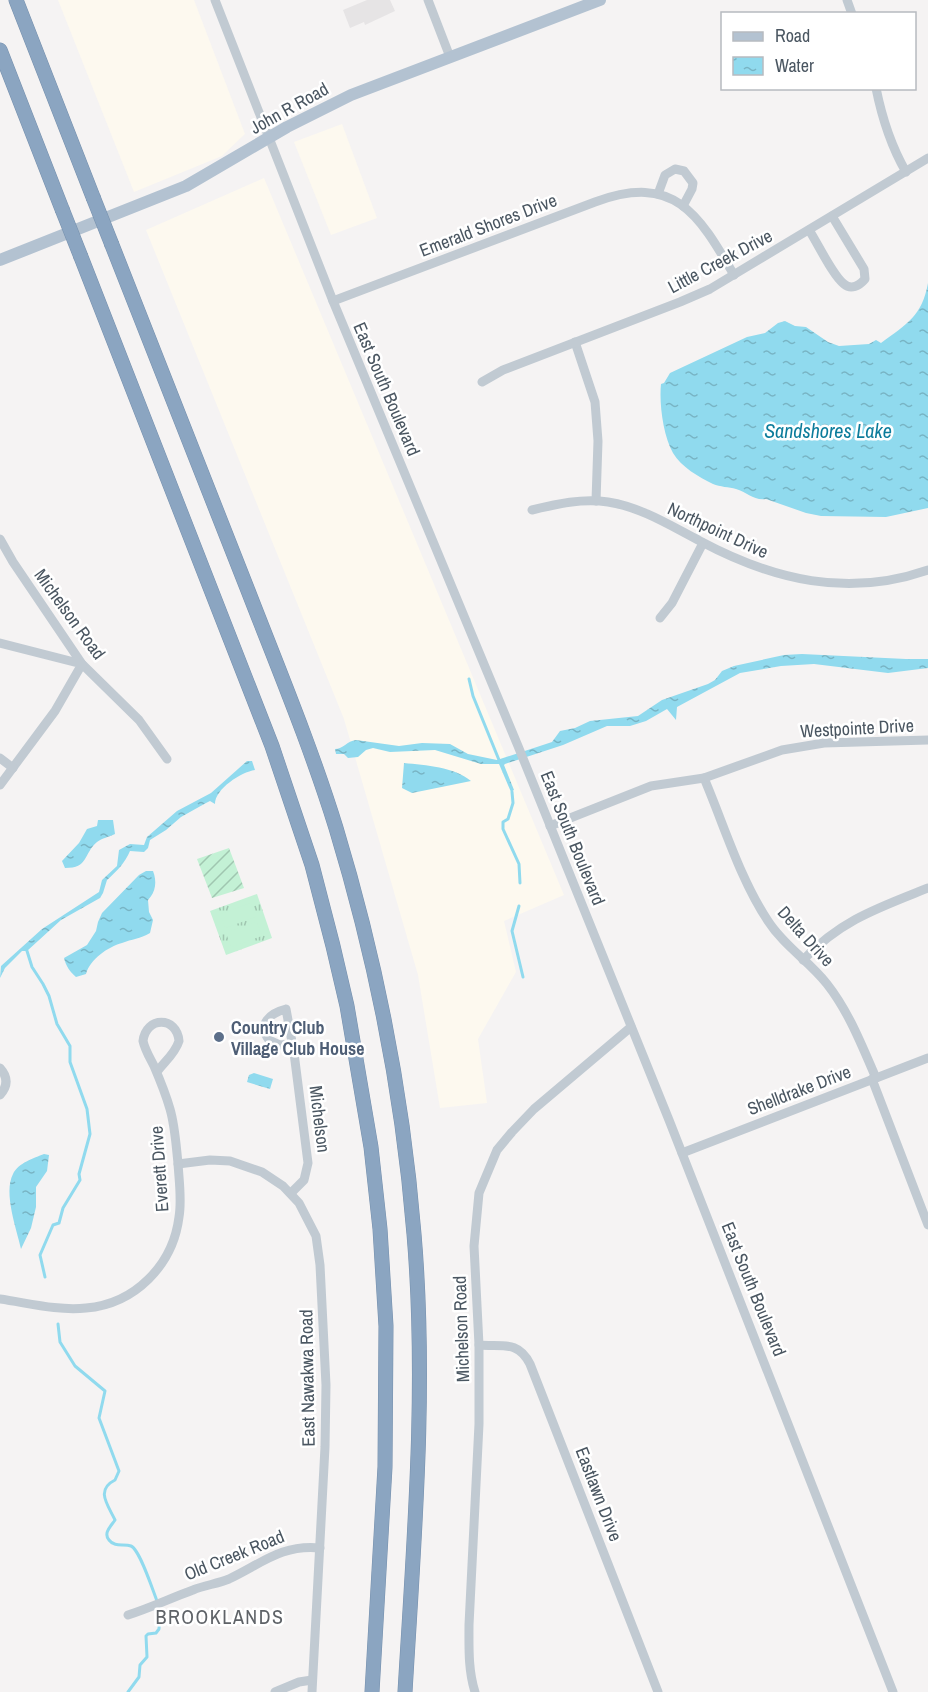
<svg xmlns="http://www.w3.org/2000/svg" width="928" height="1692" font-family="'Archivo Narrow',sans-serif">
	<defs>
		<pattern id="park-tufts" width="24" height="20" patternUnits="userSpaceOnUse" patternTransform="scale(1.5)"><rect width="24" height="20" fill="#c3f1d5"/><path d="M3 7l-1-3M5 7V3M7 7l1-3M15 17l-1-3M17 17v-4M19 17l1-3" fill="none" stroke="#a0c6b0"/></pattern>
		<pattern id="garden-furrows" width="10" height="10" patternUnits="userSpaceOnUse" patternTransform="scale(1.5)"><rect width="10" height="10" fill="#c3f1d5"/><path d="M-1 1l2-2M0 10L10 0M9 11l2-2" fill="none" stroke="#a0c6b0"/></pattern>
		<pattern id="water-ripples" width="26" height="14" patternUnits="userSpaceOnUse" patternTransform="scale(1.5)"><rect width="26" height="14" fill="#90daee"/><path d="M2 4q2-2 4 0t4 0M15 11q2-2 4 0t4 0" fill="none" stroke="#78b4c4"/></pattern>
	</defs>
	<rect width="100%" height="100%" fill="#f5f3f3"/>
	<g fill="#fdf9ef">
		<polygon points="58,0 194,0 245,134 222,156 134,192"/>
		<polygon points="342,124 377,218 331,235 294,142"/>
		<polygon points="264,178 564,895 504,921 516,972 478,1039 487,1103 440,1108 418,975 344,719 146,230"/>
	</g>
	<polygon fill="#e6e4e5" points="367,0 390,0 395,11 365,25 364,22 350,28 343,10"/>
	<polygon fill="url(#park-tufts)" points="257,894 272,938 226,955 210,911"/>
	<polygon fill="url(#garden-furrows)" points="229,848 244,888 212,898 197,859"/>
	<g fill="#c3f1d5">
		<polygon points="251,903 256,917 225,928 220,914"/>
		<polygon points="257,922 262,936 231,947 226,933"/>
	</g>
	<g fill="url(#water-ripples)">
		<path d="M928,283V508L886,517L821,516L806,513L766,499C754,501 747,492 736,489C729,487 720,487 713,484C699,477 681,467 673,453C663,435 659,403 661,384L664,383L670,373L747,337L765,333L778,323L785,321L795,326L806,327L828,342L839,346L869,344L876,340L881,343C907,324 922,316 928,283Z"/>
		<path d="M802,654L906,659H928V668L888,673L814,664L781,666L740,673L677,707L676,720L667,709L646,721L630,726H607L563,745L505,764L504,765L514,790L511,792L499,764H481L435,750L390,752L373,748L366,750L358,757L348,758L344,754H336L335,749C343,749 347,741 356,740L399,746L422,743L450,744L468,754L497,760L552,742L560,731L575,728L590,721L638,716L662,700L708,684L715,680L722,671L734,666L784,655Z"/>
		<path d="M247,761H252L255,770C241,772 215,789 215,804L210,801L206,803L181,817L166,830L150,840L148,848L144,852L130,851C125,863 117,871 107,880L103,893L100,898L61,920L27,951H22L5,968L0,978L1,966L42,929L99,892L102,880L117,866L119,850L130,844L144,845L147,837L177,811L211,793Z"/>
		<path d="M404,763C426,765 454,767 471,781L412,793L402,788Z"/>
		<path d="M98,820H113L115,834C109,837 102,838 97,842C83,854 89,868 65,868L62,861L79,843L87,829L97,826Z"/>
		<path d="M146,871H153C157,881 156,892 148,900L149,912L153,920L150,933C140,939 132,939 122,943C108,947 90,959 86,974L76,977C70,972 66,966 64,958L87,945L96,931L98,922L102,913L139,875Z"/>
		<polygon points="254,1073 273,1079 270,1089 247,1082 249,1075"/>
		<path d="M44,1154L49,1155L47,1171L36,1187V1207L31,1228L21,1249C17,1230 3,1193 13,1174C18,1163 34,1158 44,1154Z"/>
	</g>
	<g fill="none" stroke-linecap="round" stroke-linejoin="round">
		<g stroke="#90daee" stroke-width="3">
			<polyline points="469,679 473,696 499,760"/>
			<polyline points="512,792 513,803 508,819 503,822 503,829 519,864 520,883"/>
			<polyline points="519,906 512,931 523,977"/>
			<polyline points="27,951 32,967 43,984 49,996 57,1024 70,1046 70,1062 87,1109 90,1134 79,1174 80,1180 63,1208 59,1223 53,1225 40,1255 45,1277"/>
			<path d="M58,1324L60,1342L75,1366L105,1391L99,1418L119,1471L115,1480C95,1490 108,1505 115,1520C111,1526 103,1533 109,1540C115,1548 124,1543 131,1546C140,1550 153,1591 157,1601"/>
			<polyline points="128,1692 139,1677 140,1665 147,1657 146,1636 148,1634 156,1633 159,1629 160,1610"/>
		</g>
		<defs>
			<g id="highway">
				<polyline points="16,0 93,197"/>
				<polyline points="0,50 62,209"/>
				<path d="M112,245C157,359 202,474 247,588C278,668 311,747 336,828C376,960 403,1096 414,1234C427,1387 414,1539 405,1692"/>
				<polyline points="81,257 272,746 312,865 333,946 347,1006 371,1147 380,1229 386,1326 385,1467 372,1692"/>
			</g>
		</defs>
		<use href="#highway" stroke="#7690ad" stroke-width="15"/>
		<g stroke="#c1cad2" stroke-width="9">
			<polyline points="215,0 333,301 518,746 669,1120 893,1692"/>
			<polyline points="428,0 450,57"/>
			<polyline points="847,0 852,14"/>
			<path d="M876,88C882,118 891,146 906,172"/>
			<polyline points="658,194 665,175 675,169 684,171 693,183 692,189 683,206"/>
			<path d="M809,230C817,242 833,276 844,284C851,290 859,286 865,279L864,269L832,216"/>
			<path d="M333,301L595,202C674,173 698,213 734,275"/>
			<polyline points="575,342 595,402 598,441 596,501"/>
			<polyline points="482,382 503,370 680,302 710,289 928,158"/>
			<path d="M532,510C557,504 582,498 608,502C641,507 671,526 700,541C773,580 848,598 928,570"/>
			<polyline points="0,539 13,562 82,664 139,720 167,759"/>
			<polyline points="660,618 672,603 703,543"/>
			<polyline points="0,643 82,664 55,711 0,785"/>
			<polyline points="0,758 13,768"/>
			<path d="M704,778C724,825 740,879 768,921C784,946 809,961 827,984C849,1012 862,1046 876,1078"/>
			<polyline points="550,826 651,786 704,778 782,750 824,743 928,740"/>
			<path d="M803,960C841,920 878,908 928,888"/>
			<path d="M0,1068C8,1077 8,1086 0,1095"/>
			<polyline points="872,1079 928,1225"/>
			<polyline points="682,1153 928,1058"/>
			<polyline points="178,1164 210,1160 230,1161 262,1172 283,1186 299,1203 316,1236 320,1265 326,1385 325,1447 312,1692"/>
			<path d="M291,1193L304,1180L308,1163L294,1053L286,1009C270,1013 257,1024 269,1040L280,1045L293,1044"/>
			<path d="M0,1299C28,1303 58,1311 86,1308C135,1304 173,1265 179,1217C182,1200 179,1181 178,1163C176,1145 175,1126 170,1109C166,1095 160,1080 154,1066C150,1058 145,1050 143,1041C146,1016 177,1016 179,1041C175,1054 164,1062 157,1072"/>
			<path d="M479,1345C502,1347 518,1340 530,1364L658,1692"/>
			<path d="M128,1615C150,1608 171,1598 193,1590C205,1585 217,1584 229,1579C261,1564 282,1544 320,1548"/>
			<polyline points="275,1692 299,1682 312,1680"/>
			<path d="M475,1692C468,1670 469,1647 469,1625L479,1424V1345L474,1246L479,1193L497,1150L512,1132L534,1109L631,1027"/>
		</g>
		<polyline stroke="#b3c2d1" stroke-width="12" points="0,260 186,186 287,127 351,95 600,0"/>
		<use href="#highway" stroke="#8ba5c1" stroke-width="14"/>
		<defs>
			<g id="highway-bridge">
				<polyline points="93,197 112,245"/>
				<polyline points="62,209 81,257"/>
			</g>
		</defs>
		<use href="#highway-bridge" stroke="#7690ad" stroke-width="15" stroke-linecap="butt"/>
		<use href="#highway-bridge" stroke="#8ba5c1" stroke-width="14"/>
	</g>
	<circle fill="#5c6f8a" stroke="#fff" stroke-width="2" cx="219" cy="1037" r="6"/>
	<g text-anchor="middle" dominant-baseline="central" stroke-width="5" stroke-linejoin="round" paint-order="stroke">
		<g font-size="18" fill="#4a5661" stroke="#fff">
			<text transform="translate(289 108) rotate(-29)">John R Road</text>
			<text transform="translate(488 225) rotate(-21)">Emerald Shores Drive</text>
			<text transform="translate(720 261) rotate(-28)">Little Creek Drive</text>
			<text transform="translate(387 389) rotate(67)">East South Boulevard</text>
			<text transform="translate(718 530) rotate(25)">Northpoint Drive</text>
			<text transform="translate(70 614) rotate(54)">Michelson Road</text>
			<text transform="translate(857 728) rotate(-3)">Westpointe Drive</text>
			<text transform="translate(573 838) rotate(68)">East South Boulevard</text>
			<text transform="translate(806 936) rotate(48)">Delta Drive</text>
			<text transform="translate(799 1090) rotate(-21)">Shelldrake Drive</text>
			<text transform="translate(320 1119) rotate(83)">Michelson</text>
			<text transform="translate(159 1169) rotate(-94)">Everett Drive</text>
			<text transform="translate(754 1289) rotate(68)">East South Boulevard</text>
			<text transform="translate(461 1329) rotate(-92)">Michelson Road</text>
			<text transform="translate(307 1378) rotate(-91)">East Nawakwa Road</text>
			<text transform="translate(599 1494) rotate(69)">Eastlawn Drive</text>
			<text transform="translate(234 1555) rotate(-22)">Old Creek Road</text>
		</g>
		<g font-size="18" font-weight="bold" fill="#4e5e75" stroke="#fff" text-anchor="start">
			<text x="231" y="1027">Country Club<tspan x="231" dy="21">Village Club House</tspan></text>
		</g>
		<g font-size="20" font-style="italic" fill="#0c7c9b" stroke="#fff">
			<text x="828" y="430">Sandshores Lake</text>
		</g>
		<g font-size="20" letter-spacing="1.5" fill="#5f6368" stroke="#fff">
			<text x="220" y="1616">BROOKLANDS</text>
		</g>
	</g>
	<rect x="721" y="12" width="195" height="78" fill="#ffffff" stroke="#b7bbc0" stroke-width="1.5"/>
	<rect x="733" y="32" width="30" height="9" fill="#b3c2d1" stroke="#b7bbc0" stroke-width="1.5"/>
	<text x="775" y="42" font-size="18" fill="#4a5661">Road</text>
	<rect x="733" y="57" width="30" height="18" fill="url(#water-ripples)" stroke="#b7bbc0" stroke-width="1.5"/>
	<text x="775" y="72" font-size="18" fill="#4a5661">Water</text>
</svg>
